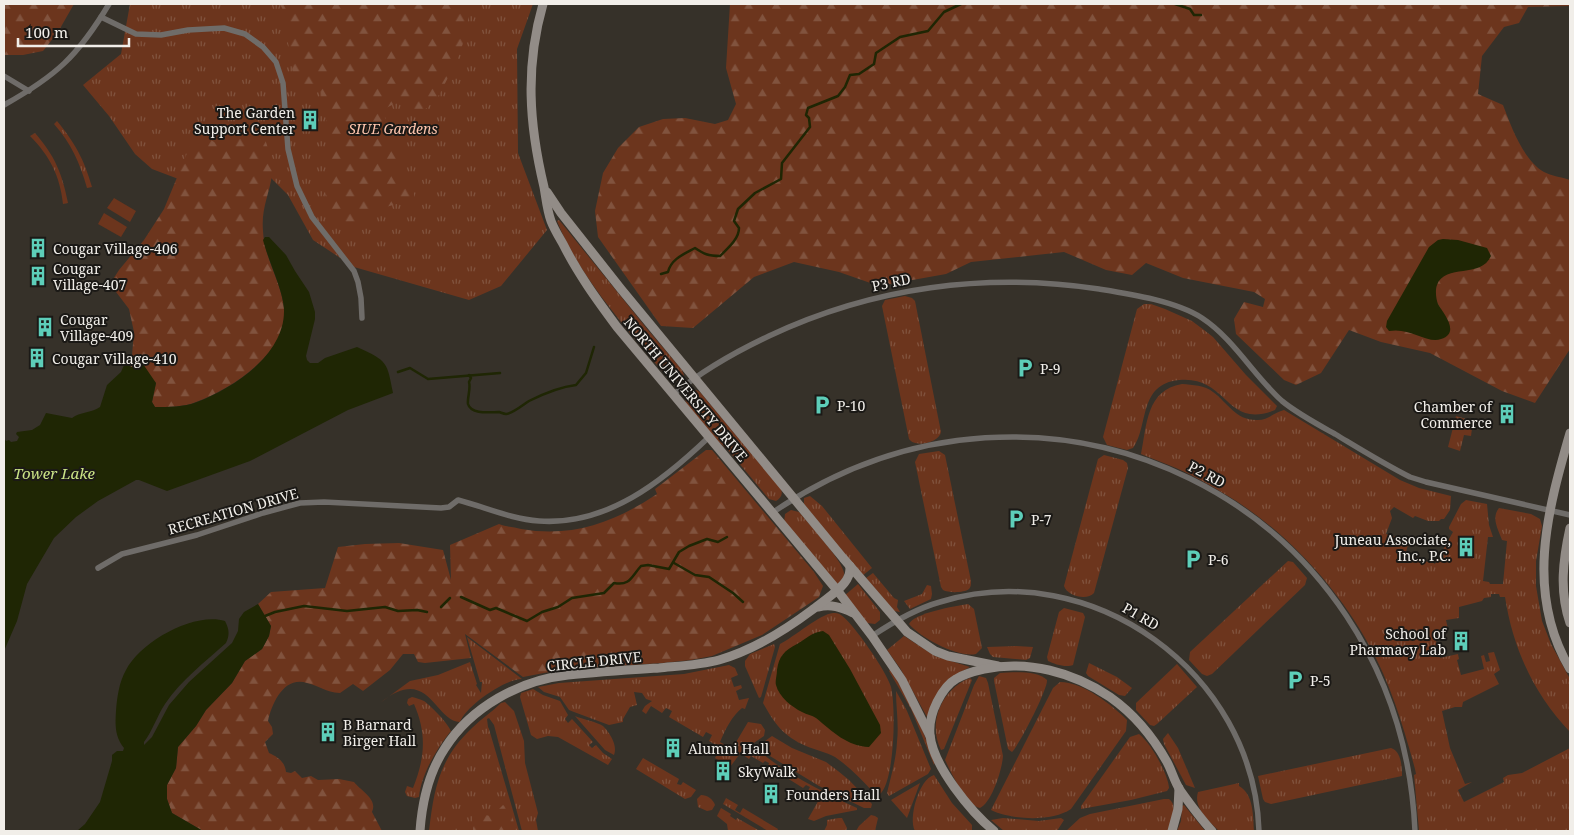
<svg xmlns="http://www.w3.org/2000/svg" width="1574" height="835" font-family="'Noto Serif',serif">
	<defs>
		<pattern id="grass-tufts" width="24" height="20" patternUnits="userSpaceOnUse" patternTransform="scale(1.25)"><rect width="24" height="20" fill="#6c351d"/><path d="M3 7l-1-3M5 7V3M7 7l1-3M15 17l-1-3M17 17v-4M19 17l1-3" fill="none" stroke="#81533e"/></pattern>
		<pattern id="forest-firs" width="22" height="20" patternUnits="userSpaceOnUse" patternTransform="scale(1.25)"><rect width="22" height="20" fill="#6c351d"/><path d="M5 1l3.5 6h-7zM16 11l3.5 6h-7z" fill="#81533e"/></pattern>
	</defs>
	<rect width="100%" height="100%" fill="#363129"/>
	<g fill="url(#grass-tufts)">
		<polygon points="130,4 533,4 517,49 518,153 547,230 501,286 469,300 354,267 313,240 288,195 270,177 189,183 152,169 135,154 109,116 83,85 121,54"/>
		<path d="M57,121C75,143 84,159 92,187L87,188C80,163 71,143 54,124Z"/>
		<path d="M35,133C55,156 62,173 68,203L63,204C60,176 50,156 30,136Z"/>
		<path d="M559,220L648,330L682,370L684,375L681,380L673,381C660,370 647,353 635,339C605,302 575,266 557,221Z"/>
		<path d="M905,296L912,298L915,301L941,432C939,443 915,448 909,439L882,306L885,300Z"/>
		<path d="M1144,304H1151L1165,309L1192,321L1204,330L1213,337L1246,375L1277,406L1275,410C1225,430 1228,375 1179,380C1138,384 1149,426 1133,448L1127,450L1107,445L1103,437L1137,309Z"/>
		<path d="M1182,384C1192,385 1205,385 1213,392C1228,403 1236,421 1258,420C1268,420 1275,412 1284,410L1400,480L1419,488L1451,496L1450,510L1444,519H1441L1439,521H1428L1415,516L1413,518L1394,507L1390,511L1392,518L1386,534L1396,537L1395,541L1408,545L1406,552L1428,562L1429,560L1435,564L1453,532L1449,529V527L1461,504L1466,500L1487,504L1489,525L1493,537H1488L1483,581L1489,582L1490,584H1503L1507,541L1502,540C1498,529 1491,518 1499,508L1531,514L1540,519L1542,526L1536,561V586L1542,621L1551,644L1570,679V732C1534,694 1513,649 1505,597H1500L1499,594H1491V597L1484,598L1482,601L1459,607V618L1446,620L1448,629L1434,632L1440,658L1458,654L1459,659L1457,660L1461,675L1484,669L1481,656L1484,655L1486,662L1490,661L1488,653L1494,652L1500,670L1494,674L1499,684L1463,702L1462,707H1455L1442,711L1450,748L1465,784L1472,782L1458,790L1464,802L1504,782L1503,778L1508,775L1522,773L1570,748V831H1419L1414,775L1416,774L1415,769C1404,728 1390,682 1369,645C1336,585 1282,527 1223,493C1208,484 1192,475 1176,468C1165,463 1152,459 1141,454C1147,425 1146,390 1182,384Z"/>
		<path d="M696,390L700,392L781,489C783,494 781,498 776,501L769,499L728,450L714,438L687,405C683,397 686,390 696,390Z"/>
		<polygon points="1456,416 1473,421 1471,436 1464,435 1460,451 1448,447"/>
		<path d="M939,451L945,455L971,581C971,584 971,587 969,589C964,593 948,593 943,590L941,587L915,462L919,454Z"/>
		<path d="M1104,455L1123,460L1127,463L1128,468L1094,593C1087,601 1067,596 1064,586L1098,459Z"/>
		<polygon points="810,496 822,506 872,568 862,576 804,504 804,498"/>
		<path d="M791,510L799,512C808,523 843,561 844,573C844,579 840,583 837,587L784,523L785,514Z"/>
		<polygon points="1288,561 1293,562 1307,578 1305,585 1212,674 1207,676 1202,674 1189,660 1190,652"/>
		<polygon points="873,573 894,598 898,600 897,607 900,612 894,611 866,578"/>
		<polygon points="858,584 880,612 880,620 875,624 867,623 844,596"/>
		<polygon points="927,585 931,586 932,594 931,599 910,609 904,601 922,594"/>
		<path d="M968,604L974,609L982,648L976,654C958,658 921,638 909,624C914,613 955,606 968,604Z"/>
		<path d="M1064,608L1083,613L1085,617L1073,665C1066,668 1054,664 1048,661L1047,657L1059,612Z"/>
		<path d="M833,613C836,613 838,613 841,615C853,623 887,672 891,687C896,706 895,784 879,795L875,794C863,781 850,767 835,757C826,752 816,750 806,746C783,736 775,724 763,703L780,644C794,637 820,614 833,613Z"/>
		<polygon points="904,636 935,656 970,667 959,673 928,717 927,717 900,668 887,650"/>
		<path d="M467,637L522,679C504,679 465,707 460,722C434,721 429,663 380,703L410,681L438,675L470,662L477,684L476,685L481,693L482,682H480Z"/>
		<polygon points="774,644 775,647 761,697 759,698 745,666 745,661 750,654"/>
		<polygon points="1016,646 1033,647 1030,658 1026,660 993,657 990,654 987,647"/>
		<polygon points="1089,663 1117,677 1132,688 1125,696 1119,695 1088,676 1086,673"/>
		<polygon points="1177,664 1197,687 1157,724 1154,726 1150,725 1136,710 1136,703"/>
		<path d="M729,665L735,668L738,675L731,678L734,687L741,685L742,688L736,691L739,700L749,698L745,709L742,708C732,716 725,730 720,742L732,749L748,722L761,724L765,730L764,736L742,751L730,767L715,758L721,748L709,741L712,735L706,732L703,737L669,717L672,711L666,708L662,713L651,706L646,714L642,711L645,706L652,701L646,699L642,693L634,692L637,705L630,707L623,719V722L609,725L574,712L569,710L560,697L544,692L538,687L559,683L684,674Z"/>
		<polygon points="891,669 918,719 935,762 934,765 911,709 889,671"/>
		<path d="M1000,673C1012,672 1038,670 1047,680C1048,689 1019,745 1012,752L1008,749L994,681V678Z"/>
		<path d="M979,676L986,678L988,683L1003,756C1002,770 992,802 980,808C966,805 951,772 945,760L974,685Z"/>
		<path d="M970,678L972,680L944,749L941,750C927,722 942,689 970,678Z"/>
		<path d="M1060,682C1083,682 1112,705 1127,720L1126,731L1071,809C1052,822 1011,820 991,810L994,804L1053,688Z"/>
		<polygon points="533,689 543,695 560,701 568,715 565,719 568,723 572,719 593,742 589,745 592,748 596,745 603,753 612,759 608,765 558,737 548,736 537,739 531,735 520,697 521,693"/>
		<path d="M896,691L907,711L931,769L928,774L889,796L887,793C891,776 896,760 897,742C899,724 896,708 896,691Z"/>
		<path d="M412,697C416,698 420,699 424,701C431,706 450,725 451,732H450C436,750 421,775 419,797L415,798L407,796L405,792L407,786L413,788C425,758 427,734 414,704L409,706L407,703L408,699Z"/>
		<path d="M505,702L514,711L524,741L525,763L538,813L536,820L538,831H522L494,725L489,718L487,719L488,727L489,729L519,831H429C434,789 439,759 472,728C481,719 492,712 501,703Z"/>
		<path d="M575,716C582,719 597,722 603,726C609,732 618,745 614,755L605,750Z"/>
		<polygon points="1168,733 1178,748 1195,788 1186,785 1164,744 1163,739"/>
		<path d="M1139,734C1151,743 1168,774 1169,788L1167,791L1131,800L1081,809V806L1130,737Z"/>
		<polygon points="772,736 792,748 826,762 838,771 849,780 872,804 871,808 864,808 819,786 765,753 758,746"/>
		<path d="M754,747C784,773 821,791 857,808V810L826,816L814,821L808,819L820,798L808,791L810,787L806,785L803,788L768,766L769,763L765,761L763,763L751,756L749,759L743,755Z"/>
		<path d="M1391,748C1401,751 1402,766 1402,776L1271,804L1265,802L1263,799L1258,776Z"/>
		<polygon points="643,758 679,779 677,784 681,785 683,782 696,790 691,797 685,799 636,769"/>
		<path d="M934,775L952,803L972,825V831H915C908,818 919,779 934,775Z"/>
		<polygon points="920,783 907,818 891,800"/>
		<path d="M1239,783V786C1254,794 1253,817 1254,831H1219C1209,821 1193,808 1198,792Z"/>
		<path d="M701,795C707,795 713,799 715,805L712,810L707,811L698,807L697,799Z"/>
		<polygon points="726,798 738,805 735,810 740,813 743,808 778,829 777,831 768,831 723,804"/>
		<path d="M1164,799H1169C1179,807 1171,821 1168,831H1066L1080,818L1090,814Z"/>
		<polygon points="1184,805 1205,831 1177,831 1181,821 1182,806"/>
		<polygon points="721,808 731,814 730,816 736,820 737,818 760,831 728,831 727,824 717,816"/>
		<polygon points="871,815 875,816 878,818 875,831 856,831 859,826"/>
		<polygon points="839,818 842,818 847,828 846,831 824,831 827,825 827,820"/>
		<polygon points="1003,818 1039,821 1061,818 1064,820 1057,831 1004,831 991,820"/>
	</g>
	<g fill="url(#forest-firs)">
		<polygon points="4,4 74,4 58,32 43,51 23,55 4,55"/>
		<path d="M280,4H468V31L454,66L439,95L427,108L409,116L398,102L384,109L386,128L400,146L405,160L396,177L414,188V199L379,209L363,219L344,225C313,204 330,176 329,146C329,127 324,109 321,91L305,89L294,81L283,10Z"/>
		<path d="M730,4H1570V6L1528,7L1519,23L1504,27L1482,56L1478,94L1503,105C1511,126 1523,160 1544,172C1551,176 1562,177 1570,180V349L1535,403L1502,391L1430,353L1381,342L1349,330L1321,373L1296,385L1284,380L1236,334L1234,319L1244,302L1263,307L1265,299L1254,292L1183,278L1146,263L1132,275L1106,270L1064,252L971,262L946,274L879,286L839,272L794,262L754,277L693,328L661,326L598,237L595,211L603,173L618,148L639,127L663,119L685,118L715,124L728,120L736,104L726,68Z"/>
		<path d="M247,121L260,127C266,141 273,159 272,175C269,195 261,209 263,231C264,258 281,281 284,308C289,352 232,389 196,402C184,407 168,407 155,407L152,402L156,383L131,367L134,332L129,309L110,284L119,270L144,240L164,209L190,146L204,136L221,146L236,135Z"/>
		<path d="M706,450H712L814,572L823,586L819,597L762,635L712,656L691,660L662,663L565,669L523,677L465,634L471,658L425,663L418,662L414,654H403L390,670L363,691L353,684L340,693C325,692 320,686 307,683C284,676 272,703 268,721L272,727L273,734L265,742L269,753C278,757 285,762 286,772L291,773L295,771L302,778L311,776L318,780L339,779L354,782C361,791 378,799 372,812L382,831H203L172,813L167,799V785L176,768L178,747L196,726L206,710L232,683L245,661L262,649L269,636L271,626L258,604L271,592L325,588L338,547L365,544L399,543L443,550L451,580L450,545L499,524C506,527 514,527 521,529C573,538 615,522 657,494L655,489Z"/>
		<polygon points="503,805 509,808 511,811 516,831 473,831 473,816 477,814 492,816"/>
	</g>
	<g fill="#6c351d">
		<polygon points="114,198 136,211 130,222 107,208"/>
		<polygon points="104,213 127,227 121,237 98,224"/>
	</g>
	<g fill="#1f2604">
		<path d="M265,237H269L286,255L295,271L309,292L315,312V319L306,356L307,360L310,363H318L325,358L357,347C388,361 387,362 393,393L348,410L250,461L167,491L139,480H136L98,501L76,517L54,538L27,584L17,621L4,651V438L6,441L9,440L11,442L17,441L19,437L16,434L17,432L32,430L40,425L46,413L72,418C80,412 91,413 100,407L107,385L121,372L125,363L131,367L143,364L156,383L152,402L155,407C169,407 184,407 197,402C233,388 285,355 284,310C284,292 268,260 263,240Z"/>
		<path d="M1443,239L1458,240L1487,248L1491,256C1481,279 1445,263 1437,285C1435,290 1436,299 1438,304C1443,313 1461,333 1441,339C1427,344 1410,327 1389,331L1386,327L1387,321L1429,247L1438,240Z"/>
		<path d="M258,604L271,626L269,636L262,649L245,661L232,683L206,710L196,726L178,747L176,768L167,785V799L172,813L203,831H77L85,824L100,802L112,761V755L117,751H123L124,748C115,737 115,725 116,711C117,698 119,682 126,670C141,642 193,612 225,621C229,629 230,634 226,643C205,662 181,680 165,704C157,716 153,730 144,742V745L152,737L169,705L189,682L232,643L238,631L239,619L244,612Z"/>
		<path d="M823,631L829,635L850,669L880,725L881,733L869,747C847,746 833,732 816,718C812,715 807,715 802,712C792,707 779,697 776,685C775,681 777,675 777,670C779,656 784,651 797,644C806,639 812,632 823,631Z"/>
	</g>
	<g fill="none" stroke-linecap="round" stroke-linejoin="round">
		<g stroke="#1f2604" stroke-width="2.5">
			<polyline points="1175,4 1190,9 1194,15 1201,15"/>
			<path d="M661,274L668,272C671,259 684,254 695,248C704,254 708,256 720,256C728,248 739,239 739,228L734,221L738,209L755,193L781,179L782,163L810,127L809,118L806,115L808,108L838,96L845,87L850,75L859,74L874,64L876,53L900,37L928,31L944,12L961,4"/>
			<polyline points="398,372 410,368 428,379 500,373"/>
			<path d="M469,375L471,378L469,382C471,389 467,398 468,404C471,415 491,412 499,412C502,413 504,414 506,414C512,414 524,404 529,401C545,393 559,387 576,385L586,373L594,347"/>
			<polyline points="674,563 695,575 709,577 733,593 743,602"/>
			<path d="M461,597L490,610L496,608L527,621L542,612L558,607L572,598L604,593L614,583C630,586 631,577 641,566L648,565L669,569L679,552L689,546L707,539L718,542L727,537"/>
			<polyline points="441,607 450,598"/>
			<polyline points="265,616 275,612 304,606 347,611 385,607 398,611 417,610 427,612"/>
		</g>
		<g stroke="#6f6c69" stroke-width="5.5">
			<polyline points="101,17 136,34 161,35 188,30 224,28 245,34 263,47 276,62 283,83 288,149 297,186 312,217 354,271 358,282 361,298 362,318"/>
			<polyline points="4,76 29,91"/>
			<path d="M4,105C56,76 78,56 109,4"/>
			<path d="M674,394C703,370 735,352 769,336C873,287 986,272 1099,289C1130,294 1176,301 1202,318C1234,339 1254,376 1282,401C1298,414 1317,424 1335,434C1360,449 1384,464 1410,477L1426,482L1570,515"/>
			<path d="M772,513C1044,327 1400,501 1415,831"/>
			<path d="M98,568L122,554L197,535L263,513L300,503L324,502L441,508L449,507L458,500C485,507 511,519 539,521C607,526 663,481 709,437"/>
			<path d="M872,636C893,622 915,609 940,602C1092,555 1254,673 1259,831"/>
		</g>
		<g stroke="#928c87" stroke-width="9">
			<path d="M543,4C525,67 529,124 544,187C546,198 547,210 551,221C554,229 559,237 563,244C578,274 597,300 617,327L837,590L872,636L902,680L930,736"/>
			<polyline points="547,192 561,213 621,289 843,558 907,632 935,651 948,656 998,666"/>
			<path d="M1570,433C1547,512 1525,593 1570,669"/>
			<path d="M1570,528C1563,560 1559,591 1570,623"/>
			<path d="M818,607C831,604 841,607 853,613"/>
			<path d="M420,831C422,803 429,772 445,748C471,707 520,680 568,675C598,672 629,670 659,668C679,666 700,665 719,660C754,650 784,631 812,610C822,602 844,588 848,577C850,574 850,569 850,566"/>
			<path d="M994,831C971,812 933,766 930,735C929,724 932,712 937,702C941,694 947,684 956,679C964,674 975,671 984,669C1028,660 1073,672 1110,697C1134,714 1153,737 1167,762C1172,771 1174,781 1180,790C1190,804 1200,818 1212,831"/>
			<polyline points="1172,831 1178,809 1179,788"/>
		</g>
	</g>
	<defs>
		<symbol id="building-bare" viewBox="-9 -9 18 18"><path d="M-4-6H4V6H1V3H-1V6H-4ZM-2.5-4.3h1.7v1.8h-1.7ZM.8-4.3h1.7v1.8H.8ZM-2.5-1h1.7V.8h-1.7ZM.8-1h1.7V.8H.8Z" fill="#5dceb9" stroke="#1b1916" stroke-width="2.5" paint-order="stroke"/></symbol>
		<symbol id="parking-bare" viewBox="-9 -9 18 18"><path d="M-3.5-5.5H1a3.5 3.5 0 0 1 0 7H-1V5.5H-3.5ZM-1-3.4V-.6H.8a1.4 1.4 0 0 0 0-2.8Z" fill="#5dceb9" stroke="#1b1916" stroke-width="2.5" paint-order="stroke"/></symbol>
	</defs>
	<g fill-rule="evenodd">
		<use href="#building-bare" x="296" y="106" width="28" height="28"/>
		<use href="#building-bare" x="24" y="234" width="28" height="28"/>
		<use href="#building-bare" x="24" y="262" width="28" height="28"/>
		<use href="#building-bare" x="31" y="313" width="28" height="28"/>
		<use href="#building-bare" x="23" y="344" width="28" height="28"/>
		<use href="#parking-bare" x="1011" y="354" width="28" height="28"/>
		<use href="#parking-bare" x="808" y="391" width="28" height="28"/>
		<use href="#building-bare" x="1493" y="400" width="28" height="28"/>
		<use href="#parking-bare" x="1002" y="505" width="28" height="28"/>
		<use href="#building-bare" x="1452" y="533" width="28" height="28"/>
		<use href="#parking-bare" x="1179" y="545" width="28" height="28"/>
		<use href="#building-bare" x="1447" y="627" width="28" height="28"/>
		<use href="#parking-bare" x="1281" y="666" width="28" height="28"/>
		<use href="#building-bare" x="314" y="718" width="28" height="28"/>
		<use href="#building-bare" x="659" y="734" width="28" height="28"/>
		<use href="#building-bare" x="709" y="757" width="28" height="28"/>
		<use href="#building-bare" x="757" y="780" width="28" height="28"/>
	</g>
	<g text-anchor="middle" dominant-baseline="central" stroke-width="4" stroke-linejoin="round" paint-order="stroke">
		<g font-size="14" fill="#f1eee9" stroke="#1b1916" text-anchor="start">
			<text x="295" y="112" text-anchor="end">The Garden<tspan x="295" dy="16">Support Center</tspan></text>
			<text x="53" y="248">Cougar Village-406</text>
			<text x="53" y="268">Cougar<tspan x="53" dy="16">Village-407</tspan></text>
			<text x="60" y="319">Cougar<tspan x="60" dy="16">Village-409</tspan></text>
			<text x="52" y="358">Cougar Village-410</text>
			<text x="1040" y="368">P-9</text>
			<text x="837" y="405">P-10</text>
			<text x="1492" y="406" text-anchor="end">Chamber of<tspan x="1492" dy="16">Commerce</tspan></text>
			<text x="1031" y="519">P-7</text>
			<text x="1451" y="539" text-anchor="end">Juneau Associate,<tspan x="1451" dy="16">Inc., P.C.</tspan></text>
			<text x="1208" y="559">P-6</text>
			<text x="1446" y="633" text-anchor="end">School of<tspan x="1446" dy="16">Pharmacy Lab</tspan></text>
			<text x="1310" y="680">P-5</text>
			<text x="343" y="724">B Barnard<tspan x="343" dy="16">Birger Hall</tspan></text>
			<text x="688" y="748">Alumni Hall</text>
			<text x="738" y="771">SkyWalk</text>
			<text x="786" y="794">Founders Hall</text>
		</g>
		<g font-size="14" font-style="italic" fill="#fec5ad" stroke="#1b1916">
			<text x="393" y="128">SIUE Gardens</text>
		</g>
		<g font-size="14" fill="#f1eee9" stroke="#1b1916">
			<text transform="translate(891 282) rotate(-12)">P3 RD</text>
			<text transform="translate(686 389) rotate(50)">NORTH UNIVERSITY DRIVE</text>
			<text transform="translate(1207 474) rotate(28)">P2 RD</text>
			<text transform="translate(233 511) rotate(-16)">RECREATION DRIVE</text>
			<text transform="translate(1141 616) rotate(30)">P1 RD</text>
			<text transform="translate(594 661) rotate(-6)">CIRCLE DRIVE</text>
		</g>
		<g font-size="15" font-style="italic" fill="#cbe486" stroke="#1b1916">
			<text x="54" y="473">Tower Lake</text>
		</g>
	</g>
	<rect width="1574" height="835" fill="none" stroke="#f1eee9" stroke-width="10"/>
	<path d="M18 38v8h111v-8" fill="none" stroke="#f1eee9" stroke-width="2.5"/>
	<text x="25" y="38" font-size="15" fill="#f1eee9" stroke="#1b1916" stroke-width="4" paint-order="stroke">100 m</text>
</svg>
